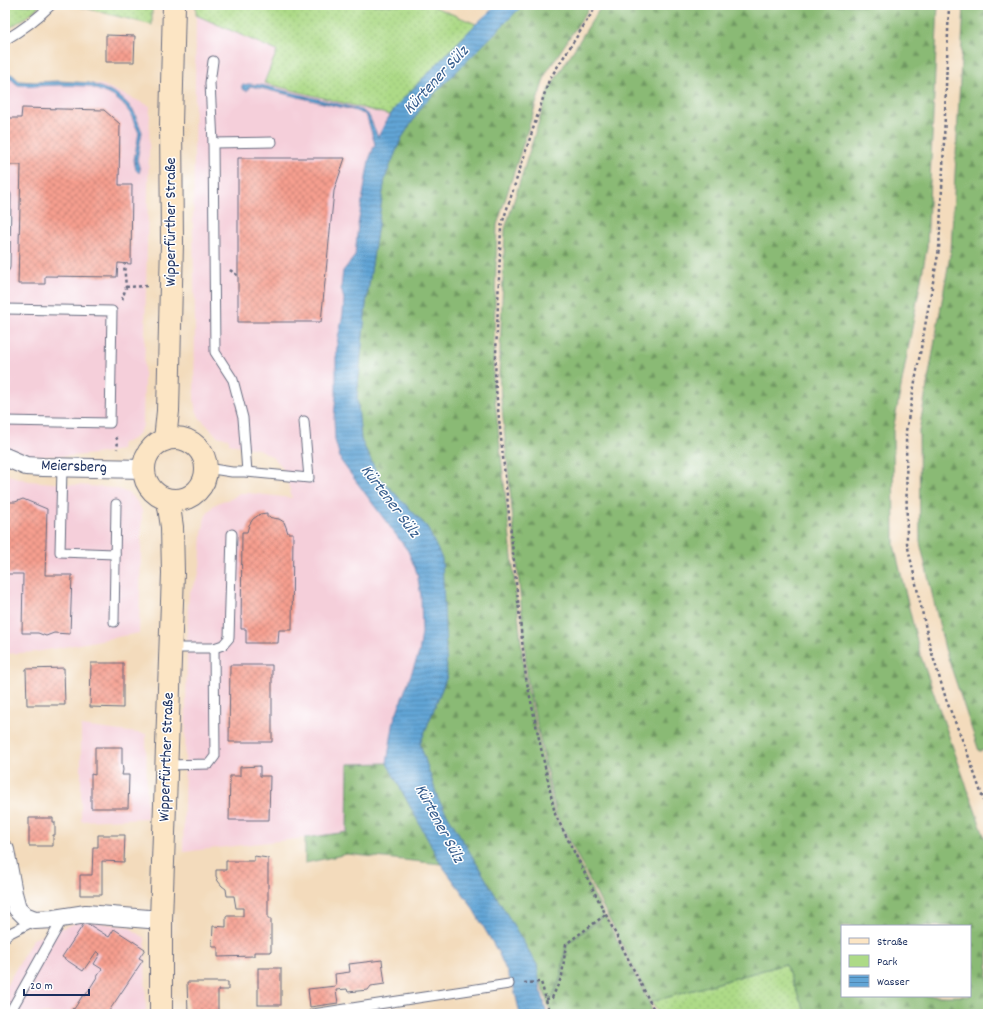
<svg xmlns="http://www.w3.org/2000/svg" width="993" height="1019" font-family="Dekko,sans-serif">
	<defs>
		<pattern id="green-dots" width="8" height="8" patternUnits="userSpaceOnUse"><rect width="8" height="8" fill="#adda87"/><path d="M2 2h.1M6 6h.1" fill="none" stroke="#94bb77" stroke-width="1.8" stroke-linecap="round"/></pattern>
		<pattern id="forest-firs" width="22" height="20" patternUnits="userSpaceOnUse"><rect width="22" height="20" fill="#8aba74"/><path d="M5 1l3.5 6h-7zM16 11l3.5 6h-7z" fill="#709862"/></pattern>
		<pattern id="water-rules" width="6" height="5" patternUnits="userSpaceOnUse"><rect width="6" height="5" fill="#62a5d6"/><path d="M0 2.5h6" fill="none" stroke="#5087b1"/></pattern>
		<pattern id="building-cross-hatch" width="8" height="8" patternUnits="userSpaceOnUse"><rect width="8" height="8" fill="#f79f8f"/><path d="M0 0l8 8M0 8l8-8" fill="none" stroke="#c78278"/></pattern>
	</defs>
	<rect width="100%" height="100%" fill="#fff"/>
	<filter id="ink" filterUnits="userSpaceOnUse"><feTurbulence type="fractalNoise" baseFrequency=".025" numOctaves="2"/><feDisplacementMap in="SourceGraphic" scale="8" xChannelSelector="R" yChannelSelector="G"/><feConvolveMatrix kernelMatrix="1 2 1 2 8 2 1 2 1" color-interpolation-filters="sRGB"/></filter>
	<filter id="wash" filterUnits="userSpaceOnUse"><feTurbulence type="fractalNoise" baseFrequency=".012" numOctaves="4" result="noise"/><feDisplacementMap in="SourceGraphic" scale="16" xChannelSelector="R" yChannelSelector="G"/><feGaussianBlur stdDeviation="0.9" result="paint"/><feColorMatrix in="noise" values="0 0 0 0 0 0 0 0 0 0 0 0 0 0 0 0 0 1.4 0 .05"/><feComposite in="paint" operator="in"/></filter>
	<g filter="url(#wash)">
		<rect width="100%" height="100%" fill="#f3dbbc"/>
		<g fill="#f5cfda">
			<polygon points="196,15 277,51 264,83 390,115 387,120 378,138 369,116 363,111 354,108 261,85 250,84 242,89 247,91 250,86 260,88 353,110 364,114 367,117 375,144 369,160 358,225 355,256 343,271 342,279 341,288 344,299 343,314 338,338 336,355 336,395 334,418 335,440 341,461 408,551 417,573 421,596 422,633 419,653 394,720 387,763 348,765 347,832 305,838 183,852 188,605 189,594 198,577 200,566 202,534 205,517 209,511 214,505 222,501 231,499 234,497 239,493 249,493 292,498 286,476 283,469 279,463 271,456 264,452 258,449 229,444 229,439 217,436 199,417 195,407 194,399 195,322 193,223"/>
			<polygon points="5,77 11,79 18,85 34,86 59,85 88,86 113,96 124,105 130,113 139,133 134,160 139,168 137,160 142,132 134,112 115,93 89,83 103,85 150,106 143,426 136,437 127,442 122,443 121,450 95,454 74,456 44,456 29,455 15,451 5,446"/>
			<polygon points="5,474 29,481 114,488 121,490 128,493 134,498 139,504 142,511 139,633 36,652 5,654"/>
			<polygon points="81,726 146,734 147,818 81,821"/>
			<polygon points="83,920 129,927 145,938 146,1014 5,1014 5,988 33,939"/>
		</g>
		<g fill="url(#green-dots)" stroke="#648472">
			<polygon points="5,5 41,5 26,17 5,31"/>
			<polygon points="73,5 152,5 152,25"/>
			<polygon points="196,5 430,5 476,24 398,104 390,115 264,83 277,51 196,15"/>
			<polygon points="785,964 806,1014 659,1014 651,1002"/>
		</g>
		<g fill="url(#forest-firs)" stroke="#527469" fill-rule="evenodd">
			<polygon points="523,5 591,5 546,73 497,225 493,381 525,678 554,814 604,915 566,944 561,976 552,998 562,976 567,944 605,916 649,1002 653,1014 551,1014 541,982 539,982 537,965 438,799 420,744 447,676 427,527 379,477 361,440 357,396 366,304 385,178 401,139 423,105"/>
			<path d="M602,5H938L927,247L893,430L894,545L920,654L988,847V1014H806L785,964L651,1002L556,814L527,678L522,615L499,376L505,229L549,89ZM842,926H970V996H842Z"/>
			<polygon points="964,5 988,5 988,750 979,751 945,649 920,542 919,431 951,250"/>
			<polygon points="387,763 441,864 347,854 305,863 305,838 347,832 348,764"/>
		</g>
		<g fill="url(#water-rules)" stroke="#3e6a9a">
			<polygon points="497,5 523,5 423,105 401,139 385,178 366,304 357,396 361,440 379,477 427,527 442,559 447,676 420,744 438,799 537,965 540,986 547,1014 520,1014 514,988 498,952 469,902 441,864 387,763 394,720 419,653 422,633 421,596 417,573 408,551 341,461 335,440 334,418 336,395 336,355 338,338 343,314 344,299 341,288 342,279 343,271 355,256 358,225 369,160 375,144 367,117 364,114 353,110 260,88 250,86 247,91 242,89 242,85 249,84 261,85 354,108 363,111 369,116 378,137 387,120 398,104 476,24"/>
			<polygon points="5,72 13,75 19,81 34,82 59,81 89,83 115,93 127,103 134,112 142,132 137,160 140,170 139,173 136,170 134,160 139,133 130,113 124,105 113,96 88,86 59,85 34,86 18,85 11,79 5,77"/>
		</g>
		<g id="blocks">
			<g fill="url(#building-cross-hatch)">
				<polygon points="106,35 135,36 134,62 106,62"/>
				<polygon points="22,108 104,110 120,124 119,185 132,185 131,264 118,263 117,277 45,276 45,284 18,284 21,165 5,165 5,118 21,118"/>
				<polygon points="238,158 345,158 334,191 321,322 238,322"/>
				<polygon points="23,499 47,509 45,575 72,575 70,634 54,633 46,636 38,633 22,633 23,574 5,574 5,502 15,502"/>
				<polygon points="267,513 267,517 279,519 284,522 286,527 288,533 293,533 292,630 279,630 278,643 246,643 246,629 241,629 242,532 247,532 249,525 253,519 260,514"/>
				<polygon points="91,663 123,663 123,708 90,707"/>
				<polygon points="230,665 272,665 272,742 229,742"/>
				<polygon points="64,668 65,705 27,705 26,669"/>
				<polygon points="95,747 122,747 122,763 123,770 122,775 129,775 128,808 91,808 91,774 95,775"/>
				<polygon points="260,766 260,776 270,776 269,820 229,820 230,776 240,776 240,767"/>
				<polygon points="29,818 53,818 53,822 55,822 55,835 53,835 53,846 29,846"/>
				<polygon points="98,835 125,835 124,862 102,861 102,895 80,895 80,875 92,875 93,847 98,847"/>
				<polygon points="254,856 268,858 268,919 271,919 271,952 254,952 254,956 218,957 218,947 213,947 212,945 213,926 226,927 226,916 243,916 243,908 236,908 234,896 227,896 226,889 222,886 218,881 216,876 216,870 226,870 226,861 254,861"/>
				<polygon points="85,922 109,937 114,929 145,949 139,958 143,960 109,1011 114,1014 69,1014 73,1008 74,1009 83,995 85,996 102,969 94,964 100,954 97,951 83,971 62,957"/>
				<polygon points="382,960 385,984 371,986 368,990 348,992 347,989 336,990 338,1003 310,1007 308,989 336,986 335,974 350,972 349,964"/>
				<rect x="258" y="968" width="23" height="37"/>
				<polygon points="187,982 228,982 228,990 218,990 218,1014 188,1014"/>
			</g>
		</g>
	</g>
	<g filter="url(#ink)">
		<use href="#blocks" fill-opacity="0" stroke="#676b7f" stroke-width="1"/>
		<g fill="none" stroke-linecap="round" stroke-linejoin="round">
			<defs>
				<g id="service">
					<path d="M5,40C22,30 37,19 51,5"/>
					<polyline points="213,61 210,83 213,143 215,352 233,380 243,418 247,472"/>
					<polyline points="213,143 272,142"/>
					<polyline points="5,267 6,195"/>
					<polyline points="5,309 112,311 110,423 5,421"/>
					<polyline points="62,468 60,552 115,554"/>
					<polyline points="206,468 232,472 247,472 309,478 304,421"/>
					<polyline points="114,622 116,504"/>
					<polyline points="171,648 214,648 223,645 229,638 232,534"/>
					<polyline points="167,765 209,764 215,756 214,648"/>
					<polyline points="5,938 6,935 34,921"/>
					<polyline points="9,1014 63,918"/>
					<polyline points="313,1014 509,984"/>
				</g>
				<g id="minor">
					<polyline points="5,457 26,466 43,467 144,469"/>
					<polyline points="5,850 13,893 17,908 25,916 35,920 54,919 86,914 161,920"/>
				</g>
				<g id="secondary">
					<circle cx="175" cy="469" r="31"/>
					<polyline points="165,440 168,411 172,242 171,124 174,5"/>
					<polyline points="161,1014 161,920 173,573 172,527 168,500"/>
				</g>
			</defs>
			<use href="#service" stroke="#676b7f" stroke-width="11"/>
			<use href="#minor" stroke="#676b7f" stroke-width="20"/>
			<use href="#secondary" stroke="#676b7f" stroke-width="24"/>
			<g stroke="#676b7f" stroke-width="2.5" stroke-dasharray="3 3" stroke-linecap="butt">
				<polyline points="597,5 549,80 501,227 495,380 526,678 555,814 656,1014"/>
				<polyline points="949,5 943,168 939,249 906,431 907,543 930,647 947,702 966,749 988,813"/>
				<polyline points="230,270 238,276"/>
				<polyline points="126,287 149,286"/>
				<polyline points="122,300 126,287 124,264"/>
				<polyline points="116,437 118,441 117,449"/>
				<polyline points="524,983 541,982 550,1014"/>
				<polyline points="546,999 552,998 562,976 566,944 605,915"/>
			</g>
			<use href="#service" stroke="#fff" stroke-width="9"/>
			<use href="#minor" stroke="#fff" stroke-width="18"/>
			<use href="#secondary" stroke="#fce5c4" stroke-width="22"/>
		</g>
	</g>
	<g text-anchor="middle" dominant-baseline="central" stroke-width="3" stroke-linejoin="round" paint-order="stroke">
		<g font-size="16" fill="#1b2f5e" stroke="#fff">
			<text transform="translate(171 222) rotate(-90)">Wipperfürther Straße</text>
			<text transform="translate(74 467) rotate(2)">Meiersberg</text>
			<text transform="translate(167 757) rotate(-88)">Wipperfürther Straße</text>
		</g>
		<g font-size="17" font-style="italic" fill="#375e8e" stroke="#fff">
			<text transform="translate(437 81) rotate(-47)">Kürtener Sülz</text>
			<text transform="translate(389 502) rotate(53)">Kürtener Sülz</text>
			<text transform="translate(438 824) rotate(62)">Kürtener Sülz</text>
		</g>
	</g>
	<rect width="993" height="1019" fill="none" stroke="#fff" stroke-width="20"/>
	<rect x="841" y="925" width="130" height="72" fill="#ffffff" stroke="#a4acbf"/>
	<rect x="849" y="938" width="20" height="6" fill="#fce5c4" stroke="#a4acbf"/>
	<text x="877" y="945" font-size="12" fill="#1b2f5e">Straße</text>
	<rect x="849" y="955" width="20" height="12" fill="#adda87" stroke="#a4acbf"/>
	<text x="877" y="965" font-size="12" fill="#1b2f5e">Park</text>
	<rect x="849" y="975" width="20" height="12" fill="url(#water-rules)" stroke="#a4acbf"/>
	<text x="877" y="985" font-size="12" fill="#1b2f5e">Wasser</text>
	<path d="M24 989v6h65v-6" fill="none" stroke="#1b2f5e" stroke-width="2"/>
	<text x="30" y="989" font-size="12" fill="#1b2f5e" stroke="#ffffff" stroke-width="3" paint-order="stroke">20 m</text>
</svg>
